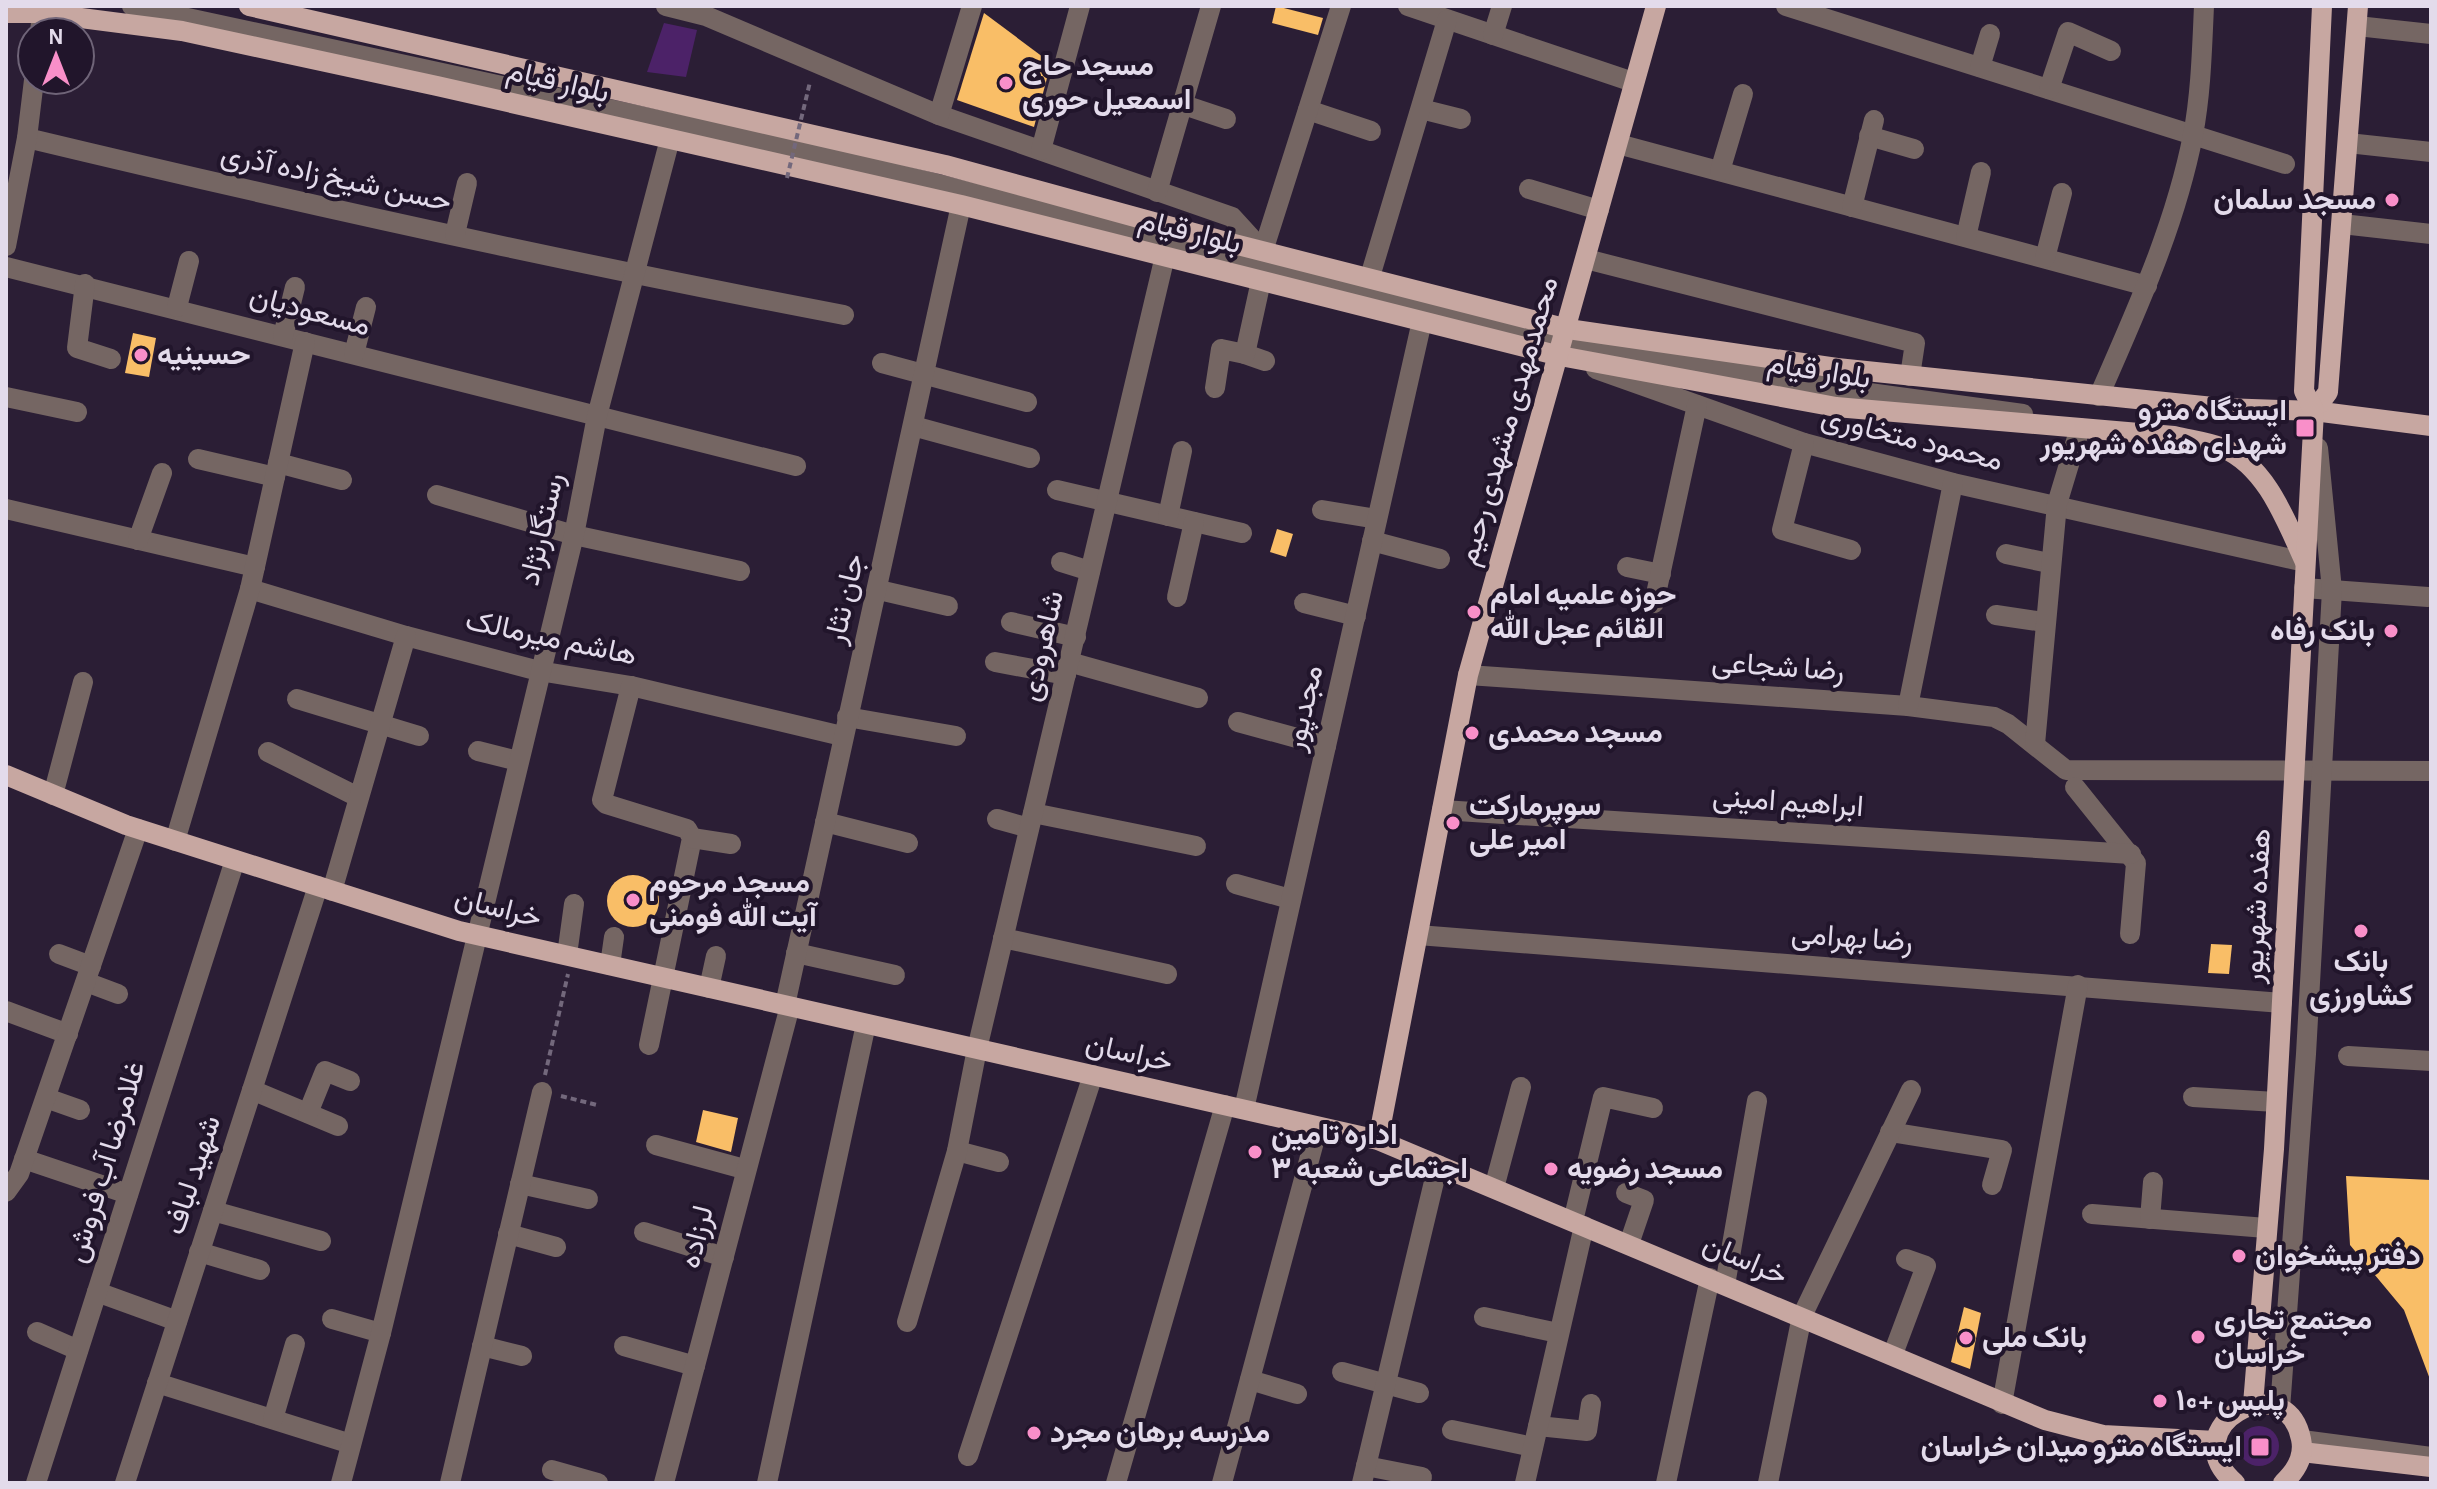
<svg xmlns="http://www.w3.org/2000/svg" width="2437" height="1489" font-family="'Alegreya Sans',Vazirmatn,sans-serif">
	<rect width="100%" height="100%" fill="#2b1e35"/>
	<g fill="#4c2268">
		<polygon points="664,23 697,30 686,77 647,72"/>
		<circle cx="2259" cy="1446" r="20"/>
	</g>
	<g fill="#f9be67">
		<polygon points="1276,6 1323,18 1318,35 1272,23"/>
		<polygon points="984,13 1051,63 1034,127 957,100"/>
		<polygon points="133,333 156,338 149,377 125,373"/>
		<polygon points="1277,529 1293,534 1286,557 1270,552"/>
		<circle cx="633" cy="901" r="26"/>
		<polygon points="2211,944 2232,945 2229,974 2208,973"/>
		<polygon points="703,1110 738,1118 731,1152 696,1142"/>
		<polygon points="2346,1176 2431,1180 2431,1382 2404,1310 2350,1245"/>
		<polygon points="1964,1307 1981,1313 1970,1369 1951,1362"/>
	</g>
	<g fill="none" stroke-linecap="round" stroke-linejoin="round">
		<g stroke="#73687c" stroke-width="4" stroke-dasharray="6 4" stroke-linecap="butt">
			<polyline points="545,1075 568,974"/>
			<polyline points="561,1096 597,1105"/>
		</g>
		<g stroke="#756663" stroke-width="20">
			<polyline points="132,6 822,155 1564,341 1840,389 2023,414"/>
			<polyline points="666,6 706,16 939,115 1232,217 1263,251"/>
			<polyline points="1408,6 1633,82"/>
			<polyline points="1786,6 2285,164"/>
			<polyline points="2357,26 2431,34"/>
			<polyline points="40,32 42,13"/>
			<polyline points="1493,35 1502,6"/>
			<polyline points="1980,67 1990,34"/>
			<polyline points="2049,89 2068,32 2111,51"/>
			<polyline points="1181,104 1226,119"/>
			<polyline points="1421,109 1461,119"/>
			<polyline points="1308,110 1371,131"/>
			<polyline points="939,115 972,6"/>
			<polyline points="1869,136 1914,149"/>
			<path d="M27,138C298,203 570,263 844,315"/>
			<polyline points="2348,143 2431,152"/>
			<polyline points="1618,144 2147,286"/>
			<polyline points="1041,150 1080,6"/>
			<polyline points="1720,171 1743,94"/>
			<polyline points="1529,189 1599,210"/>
			<polyline points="1157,192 1211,6"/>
			<polyline points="1852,207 1874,120"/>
			<polyline points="2342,224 2431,234"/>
			<polyline points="455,234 467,183"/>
			<polyline points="1966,237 1981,172"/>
			<polyline points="6,246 27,138 34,80"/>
			<polyline points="1263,251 1341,6"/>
			<polyline points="2045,258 2062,193"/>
			<polyline points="1586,259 1915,343 1910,376"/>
			<polyline points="6,267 796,466"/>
			<polyline points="1369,280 1447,20"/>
			<polyline points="85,284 77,348 111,359"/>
			<polyline points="177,307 189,261"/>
			<polyline points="283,336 295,287"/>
			<polyline points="354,354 366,307"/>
			<polyline points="1245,354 1265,361"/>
			<polyline points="882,363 1027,402"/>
			<polyline points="1596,369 1804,443 1953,483 2305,562"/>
			<polyline points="1215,388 1221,349 1245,354 1261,281"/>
			<path d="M2099,396C2136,311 2175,227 2193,135C2201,93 2202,49 2204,6"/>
			<polyline points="6,397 77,412"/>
			<polyline points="913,426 1030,458"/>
			<polyline points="1804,443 1782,530 1851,550"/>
			<polyline points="198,459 275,477"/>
			<polyline points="278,463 342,480"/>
			<polyline points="1057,490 1242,533"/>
			<polyline points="437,495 574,535 740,571"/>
			<polyline points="6,509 255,567"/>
			<polyline points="1322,510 1377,519"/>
			<polyline points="1168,516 1182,451"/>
			<polyline points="138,540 162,473"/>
			<polyline points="1372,541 1440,559"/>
			<polyline points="2006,554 2049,563"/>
			<polyline points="1061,562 1090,571"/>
			<polyline points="1627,567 1661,574"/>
			<polyline points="2304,588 2428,597"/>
			<polyline points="250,589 406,636 539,671 631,686 842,736"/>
			<polyline points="879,590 948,606"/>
			<polyline points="1177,597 1194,522"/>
			<polyline points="1304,603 1356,616"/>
			<polyline points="1654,603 1697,405"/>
			<polyline points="1996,615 2044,622"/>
			<polyline points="1011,622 1076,637"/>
			<polyline points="995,662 1066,675"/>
			<polyline points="1069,662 1198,698"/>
			<polyline points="1468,675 1908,706 1994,717 2008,724 2066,770 2431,771"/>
			<polyline points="631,686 602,800 606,804 687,829 692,838 649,1045"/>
			<polyline points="297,699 419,736"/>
			<polyline points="1908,706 1953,483"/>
			<polyline points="847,717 956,736"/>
			<polyline points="1238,722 1326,746"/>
			<polyline points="2035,744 2057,504 2080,428"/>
			<polyline points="478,751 518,761"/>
			<polyline points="268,752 358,797"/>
			<polyline points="2075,787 2136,863 2130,934"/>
			<polyline points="53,795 83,682"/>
			<polyline points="1442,810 2131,854"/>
			<polyline points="1033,813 1196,846"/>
			<polyline points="997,819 1029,828"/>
			<polyline points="825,822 908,843"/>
			<polyline points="692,838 731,844"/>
			<polyline points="175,841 250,589 305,342"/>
			<polyline points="1236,884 1290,899"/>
			<polyline points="332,891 406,636"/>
			<polyline points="1418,935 2282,1003"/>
			<polyline points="1003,938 1167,974"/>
			<polyline points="796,953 895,975"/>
			<polyline points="59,954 91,966"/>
			<polyline points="567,955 574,904"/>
			<polyline points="610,965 614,937"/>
			<polyline points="86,982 118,994"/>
			<polyline points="709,988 716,956"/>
			<polyline points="785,1005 961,205"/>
			<polyline points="6,1011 68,1034"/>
			<polyline points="2348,1056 2431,1061"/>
			<polyline points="252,1090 338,1126"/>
			<polyline points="2193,1097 2276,1102"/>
			<polyline points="46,1098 80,1110"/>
			<polyline points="1244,1109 1422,321"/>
			<polyline points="308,1113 325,1071 350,1081"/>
			<polyline points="1890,1132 2002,1150 1992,1185"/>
			<polyline points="656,1145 744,1169"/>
			<polyline points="957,1151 999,1162"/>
			<polyline points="24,1159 128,1194"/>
			<polyline points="520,1184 588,1199"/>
			<polyline points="1494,1188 1521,1087"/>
			<polyline points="6,1192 19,1174 138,829"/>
			<polyline points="1626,1193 1644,1200 1629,1244"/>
			<polyline points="213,1211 321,1241"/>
			<polyline points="2092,1214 2266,1228"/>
			<polyline points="2150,1219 2153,1182"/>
			<polyline points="1573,1221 1603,1097 1653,1108"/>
			<polyline points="644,1232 724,1257"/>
			<polyline points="508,1234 556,1247"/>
			<polyline points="199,1252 260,1270"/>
			<polyline points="1725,1285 1757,1101"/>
			<polyline points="97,1292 177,1321"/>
			<polyline points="1484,1317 1558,1333"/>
			<polyline points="332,1319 381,1333"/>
			<polyline points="907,1322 957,1151 977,1049 1165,256"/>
			<polyline points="37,1332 78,1350"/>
			<polyline points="482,1346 522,1356"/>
			<polyline points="624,1346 695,1366"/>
			<polyline points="1893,1354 1926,1266 1906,1259"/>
			<polyline points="1342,1372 1419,1393"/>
			<polyline points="1250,1380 1297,1394"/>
			<polyline points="157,1383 351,1444"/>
			<polyline points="2002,1404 2078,985"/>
			<polyline points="2280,1409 2306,1054 2332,590 2318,448"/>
			<polyline points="273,1419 295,1344"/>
			<polyline points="1538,1426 1587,1431 1591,1404"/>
			<polyline points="1452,1430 1533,1447"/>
			<polyline points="2302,1440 2431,1457"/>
			<polyline points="968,1456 1093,1075"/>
			<polyline points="1366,1466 1422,1477"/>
			<polyline points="552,1470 598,1483"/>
			<polyline points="36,1483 235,860"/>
			<polyline points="125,1483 318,886"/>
			<polyline points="341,1483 381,1333 574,535 597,416 670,139"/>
			<polyline points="450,1483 542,1092"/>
			<polyline points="664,1483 790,1006"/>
			<polyline points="767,1483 866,1024"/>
			<polyline points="1116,1483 1225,1105"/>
			<polyline points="1222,1483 1318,1127"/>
			<polyline points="1362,1483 1438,1165"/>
			<polyline points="1525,1483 1584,1226"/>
			<polyline points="1666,1483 1710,1278"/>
			<polyline points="1768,1483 1802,1316 1911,1090"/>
		</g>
		<g stroke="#c7a7a1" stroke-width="20">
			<polyline points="249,6 945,165 1230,243 1568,329 1837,368 2223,408 2314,411 2431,426"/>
			<path d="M6,13H42L182,31L437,86L961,205L1560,356L1836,407L2174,436C2190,440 2208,442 2223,448C2267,467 2286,521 2305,562"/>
			<polyline points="2314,411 2328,392 2358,6"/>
			<polyline points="6,775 126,825 459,931 1378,1140 2045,1420 2103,1435 2216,1441"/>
			<polyline points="1378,1140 1468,675 1656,6"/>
			<polyline points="2253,1404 2274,1149 2314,411 2304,391 2322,6"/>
			<polyline points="2302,1452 2431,1467"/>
			<path d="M2235,1483C2170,1426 2286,1364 2301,1439C2305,1457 2296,1471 2283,1483"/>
		</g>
		<polyline stroke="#73687c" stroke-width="4" stroke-dasharray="6 4" stroke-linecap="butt" points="787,178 810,82"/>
	</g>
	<g fill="#f98fc9" stroke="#21152b" stroke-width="3">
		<circle cx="1006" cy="83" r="8"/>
		<circle cx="2392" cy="200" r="8"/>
		<circle cx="141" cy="355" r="8"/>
		<rect x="2295" y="418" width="20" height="20" rx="4"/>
		<circle cx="1474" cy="612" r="8"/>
		<circle cx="2391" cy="631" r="8"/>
		<circle cx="1472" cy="733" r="8"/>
		<circle cx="1453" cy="823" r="8"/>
		<circle cx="633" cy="900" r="8"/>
		<circle cx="2361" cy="931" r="8"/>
		<circle cx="1255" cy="1152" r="8"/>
		<circle cx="1551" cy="1169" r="8"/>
		<circle cx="2239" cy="1256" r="8"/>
		<circle cx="2198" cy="1337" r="8"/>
		<circle cx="1966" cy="1338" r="8"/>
		<circle cx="2160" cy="1401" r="8"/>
		<circle cx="1034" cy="1433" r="8"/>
		<rect x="2250" y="1437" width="20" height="20" rx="4"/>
	</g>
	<g text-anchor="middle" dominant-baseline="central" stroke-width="8" stroke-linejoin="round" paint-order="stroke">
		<g font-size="30" font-weight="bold" fill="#e3dbeb" stroke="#21152b" text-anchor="start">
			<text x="1022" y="66">مسجد حاج<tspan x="1022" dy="34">اسمعیل حوری</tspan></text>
			<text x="2376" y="200" text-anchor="end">مسجد سلمان</text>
			<text x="157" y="355">حسینیه</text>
			<text x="2287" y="411" text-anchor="end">ایستگاه مترو<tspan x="2287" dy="34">شهدای هفده شهریور</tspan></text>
			<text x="1490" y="595">حوزه علمیه امام<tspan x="1490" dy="34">القائم عجل الله</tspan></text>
			<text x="2375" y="631" text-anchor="end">بانک رفاه</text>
			<text x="1488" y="733">مسجد محمدی</text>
			<text x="1469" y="806">سوپرمارکت<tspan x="1469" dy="34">امیر علی</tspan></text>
			<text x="649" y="883">مسجد مرحوم<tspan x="649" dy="34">آیت الله فومنی</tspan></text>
			<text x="2361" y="962" text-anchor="middle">بانک<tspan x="2361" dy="34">کشاورزی</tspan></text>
			<text x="1271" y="1135">اداره تامین<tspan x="1271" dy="34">اجتماعی شعبه ۳</tspan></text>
			<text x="1567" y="1169">مسجد رضویه</text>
			<text x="2255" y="1256">دفتر پیشخوان</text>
			<text x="2214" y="1320">مجتمع تجاری<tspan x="2214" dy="34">خراسان</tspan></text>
			<text x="1982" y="1338">بانک ملی</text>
			<text x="2176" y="1401">پلیس +۱۰</text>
			<text x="1050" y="1433">مدرسه برهان مجرد</text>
			<text x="2242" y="1447" text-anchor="end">ایستگاه مترو میدان خراسان</text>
		</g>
		<g font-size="30" fill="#e3dbeb" stroke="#21152b">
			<text transform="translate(558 82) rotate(13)">بلوار قیام</text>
			<text transform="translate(336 178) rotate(12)">حسن شیخ زاده آذری</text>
			<text transform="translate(1190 232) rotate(14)">بلوار قیام</text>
			<text transform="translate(310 311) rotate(15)">مسعودیان</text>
			<text transform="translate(1819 371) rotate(9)">بلوار قیام</text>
			<text transform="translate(1508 421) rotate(-74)">محمدمهدی مشهدی رحیم</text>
			<text transform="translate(1912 439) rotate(14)">محمود متخاوری</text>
			<text transform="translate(542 529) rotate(-77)">رستگارنژاد</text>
			<text transform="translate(845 599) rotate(-77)">جان نثار</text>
			<text transform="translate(551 638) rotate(12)">هاشم میرمالک</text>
			<text transform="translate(1042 646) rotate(-77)">شاهرودی</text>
			<text transform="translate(1778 667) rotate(4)">رضا شجاعی</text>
			<text transform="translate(1304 708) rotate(-77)">مجدپور</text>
			<text transform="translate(1788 802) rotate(4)">ابراهیم امینی</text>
			<text transform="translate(2257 906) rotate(-87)">هفده شهریور</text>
			<text transform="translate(498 908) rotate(14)">خراسان</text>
			<text transform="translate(1852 938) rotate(4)">رضا بهرامی</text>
			<text transform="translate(1129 1053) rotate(13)">خراسان</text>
			<text transform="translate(106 1162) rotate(-73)">غلامرضا آب فروش</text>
			<text transform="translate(193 1175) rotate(-72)">شهید لباف</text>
			<text transform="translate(697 1237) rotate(-76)">لرزاده</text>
			<text transform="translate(1745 1260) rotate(23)">خراسان</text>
		</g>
	</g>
	<rect width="2437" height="1489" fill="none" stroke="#e3dbeb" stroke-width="16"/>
	<g transform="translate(56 56)"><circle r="38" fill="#21152b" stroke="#6f6478" stroke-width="2"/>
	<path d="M0-6L14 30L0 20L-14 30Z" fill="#f98fc9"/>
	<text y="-12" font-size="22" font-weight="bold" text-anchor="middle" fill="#e3dbeb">N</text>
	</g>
</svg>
